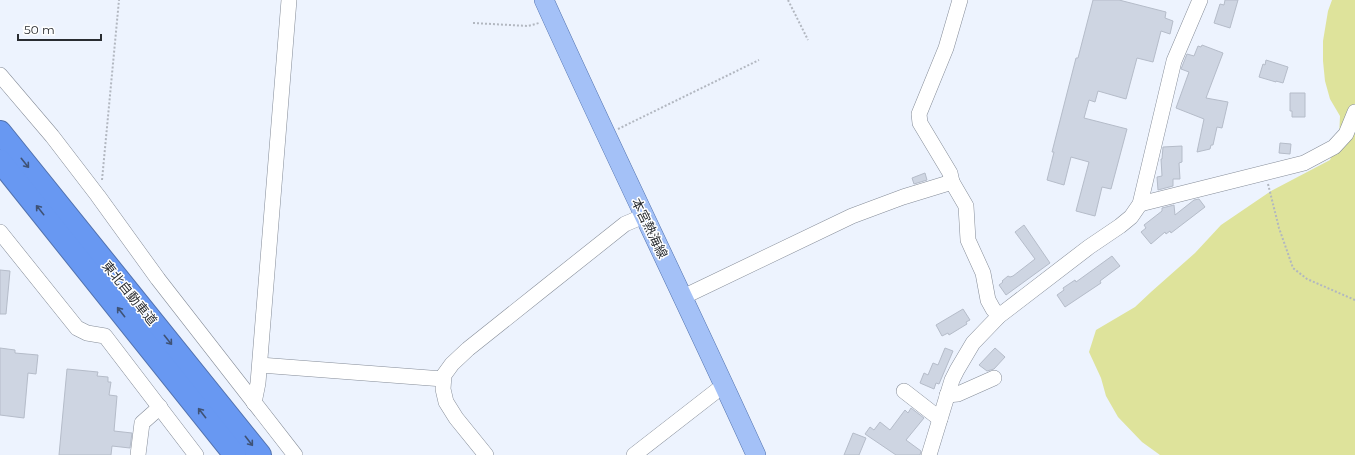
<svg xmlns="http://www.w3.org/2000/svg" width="1355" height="455" font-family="Montserrat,'Noto Sans JP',sans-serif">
	<rect width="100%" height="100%" fill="#edf3fe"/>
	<polygon fill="#dee39b" points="1332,0 1355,0 1355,455 1160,455 1142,442 1118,417 1106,396 1101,378 1089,352 1096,330 1135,307 1151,292 1195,253 1221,225 1271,191 1330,160 1339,139 1340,116 1330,99 1325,81 1323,61 1323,41 1328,11"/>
	<g fill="#ced5e2" stroke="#b5bcc9">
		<polygon points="1093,0 1119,0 1166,12 1165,18 1173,21 1170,34 1161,31 1153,62 1137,58 1126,99 1098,91 1095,102 1089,100 1084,118 1127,129 1111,189 1102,187 1095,216 1076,211 1089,162 1071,157 1064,185 1047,180 1054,152 1052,152 1076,58 1078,58"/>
		<polygon points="1225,0 1238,0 1230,28 1214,23 1220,4 1224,5"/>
		<polygon points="1202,45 1223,53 1206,98 1228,102 1222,128 1217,127 1213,145 1211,145 1210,149 1197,152 1204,119 1176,108 1189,72 1181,69 1187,54 1194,56 1198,46 1201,47"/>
		<polygon points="1266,60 1288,67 1283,83 1276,81 1276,82 1259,77 1263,64 1265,65"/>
		<polygon points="1290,93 1305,93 1305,117 1292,117 1292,111 1290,111"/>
		<polygon points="1280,143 1291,144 1290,154 1279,153"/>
		<polygon points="1182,146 1182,162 1179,163 1180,179 1173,179 1173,186 1158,190 1157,177 1162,176 1161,159 1162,159 1163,147"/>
		<polygon points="925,173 927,180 914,184 912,178"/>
		<polygon points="1199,199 1205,207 1171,233 1170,231 1166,234 1165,232 1151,244 1141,232 1146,228 1144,225 1162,211 1162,208 1174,205 1175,215 1194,200"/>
		<polygon points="1024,225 1050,263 1006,295 999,285 1003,282 1002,281 1008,276 1010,277 1013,276 1035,259 1015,232"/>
		<polygon points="1112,256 1120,266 1100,281 1101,283 1065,307 1057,295 1064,290 1063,288 1075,280 1076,282"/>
		<polygon points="0,270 10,271 6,314 0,314"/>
		<polygon points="963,309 970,320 966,322 967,324 949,335 948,333 942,336 936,325"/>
		<polygon points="0,348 15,350 15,353 38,355 36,374 28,373 24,418 0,415"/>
		<polygon points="945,348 953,351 939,384 936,383 934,389 920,383 924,373 928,375 933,363 938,365"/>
		<polygon points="995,348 1005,357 994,369 987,371 979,365"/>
		<polygon points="67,369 98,372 97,376 108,377 108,382 111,382 109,395 117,396 114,431 132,433 130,448 112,446 111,455 59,455"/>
		<polygon points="911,408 924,418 906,440 921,451 920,455 896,455 865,434 870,427 874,430 880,422 890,430 905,410 908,413"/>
		<polygon points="853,433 866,438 859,455 844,455"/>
	</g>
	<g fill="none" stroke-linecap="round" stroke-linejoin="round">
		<defs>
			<g id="minor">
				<polyline points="0,75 52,136 98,196 158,279 295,455"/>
				<polyline points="952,182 950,173 920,123 919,114 946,48 960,0"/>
				<polyline points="1140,204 1304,163 1334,147 1346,134 1355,112"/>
				<polyline points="0,232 77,328 87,333 105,336 196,455"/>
				<polyline points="683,297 852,216 903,197 952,182 966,206 968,240 983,273 988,300 993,309 999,316"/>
				<polyline points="260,365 443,379"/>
				<polyline points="904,391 940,419"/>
				<polyline points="947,395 958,394 994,378"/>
				<polyline points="254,403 258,383 289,0"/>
				<polyline points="138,455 142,423 160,407"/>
				<polyline points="486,455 456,418 446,402 443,389 444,375 452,364 468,349 542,290 625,224 644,216"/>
				<polyline points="634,455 724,385"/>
				<polyline points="929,455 952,380 957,370 973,343 999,316 1089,247 1120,226 1131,217 1140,204 1174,61 1200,0"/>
			</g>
			<path id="major" d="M544,0C613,153 687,303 756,455"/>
			<g id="highway">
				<polyline points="0,132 260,455"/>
				<polyline points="0,161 235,455"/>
			</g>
		</defs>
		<use href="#minor" stroke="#858c98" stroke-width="16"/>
		<use href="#major" stroke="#5272ae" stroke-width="20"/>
		<use href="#highway" stroke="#5272ae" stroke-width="24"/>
		<g stroke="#b2b7c0" stroke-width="2" stroke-dasharray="2 2" stroke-linecap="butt">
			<polyline points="788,0 808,40"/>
			<polyline points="473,23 528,26 539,23"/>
			<polyline points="618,129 759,60"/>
			<polyline points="102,180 119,0"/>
			<polyline points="1268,184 1279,228 1293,268 1307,279 1355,300"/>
		</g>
		<use href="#minor" stroke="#fff" stroke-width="15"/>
		<use href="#major" stroke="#a4c1f7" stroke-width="19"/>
		<use href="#highway" stroke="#6898f2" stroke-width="22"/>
	</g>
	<defs><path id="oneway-shaft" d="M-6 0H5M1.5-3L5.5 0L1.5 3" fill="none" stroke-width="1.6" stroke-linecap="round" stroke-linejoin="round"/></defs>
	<g stroke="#3f5275">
		<use href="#oneway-shaft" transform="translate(25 163) rotate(51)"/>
		<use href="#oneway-shaft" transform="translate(40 210) rotate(-129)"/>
		<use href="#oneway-shaft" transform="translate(121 312) rotate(-128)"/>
		<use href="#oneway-shaft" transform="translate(168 340) rotate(51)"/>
		<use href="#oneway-shaft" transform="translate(202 413) rotate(-128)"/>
		<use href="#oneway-shaft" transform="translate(249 441) rotate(52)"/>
	</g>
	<g text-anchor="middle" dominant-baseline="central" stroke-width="3" stroke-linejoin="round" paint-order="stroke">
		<g font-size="13" fill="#292c31" stroke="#fff">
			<text transform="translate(650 228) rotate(64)">本宮熱海線</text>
			<text transform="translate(130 293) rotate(51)">東北自動車道</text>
		</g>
	</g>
	<path d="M18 34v6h83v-6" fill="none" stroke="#292c31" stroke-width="2"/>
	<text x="24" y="34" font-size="12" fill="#292c31" stroke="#ffffff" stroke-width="3" paint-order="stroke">50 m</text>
</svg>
